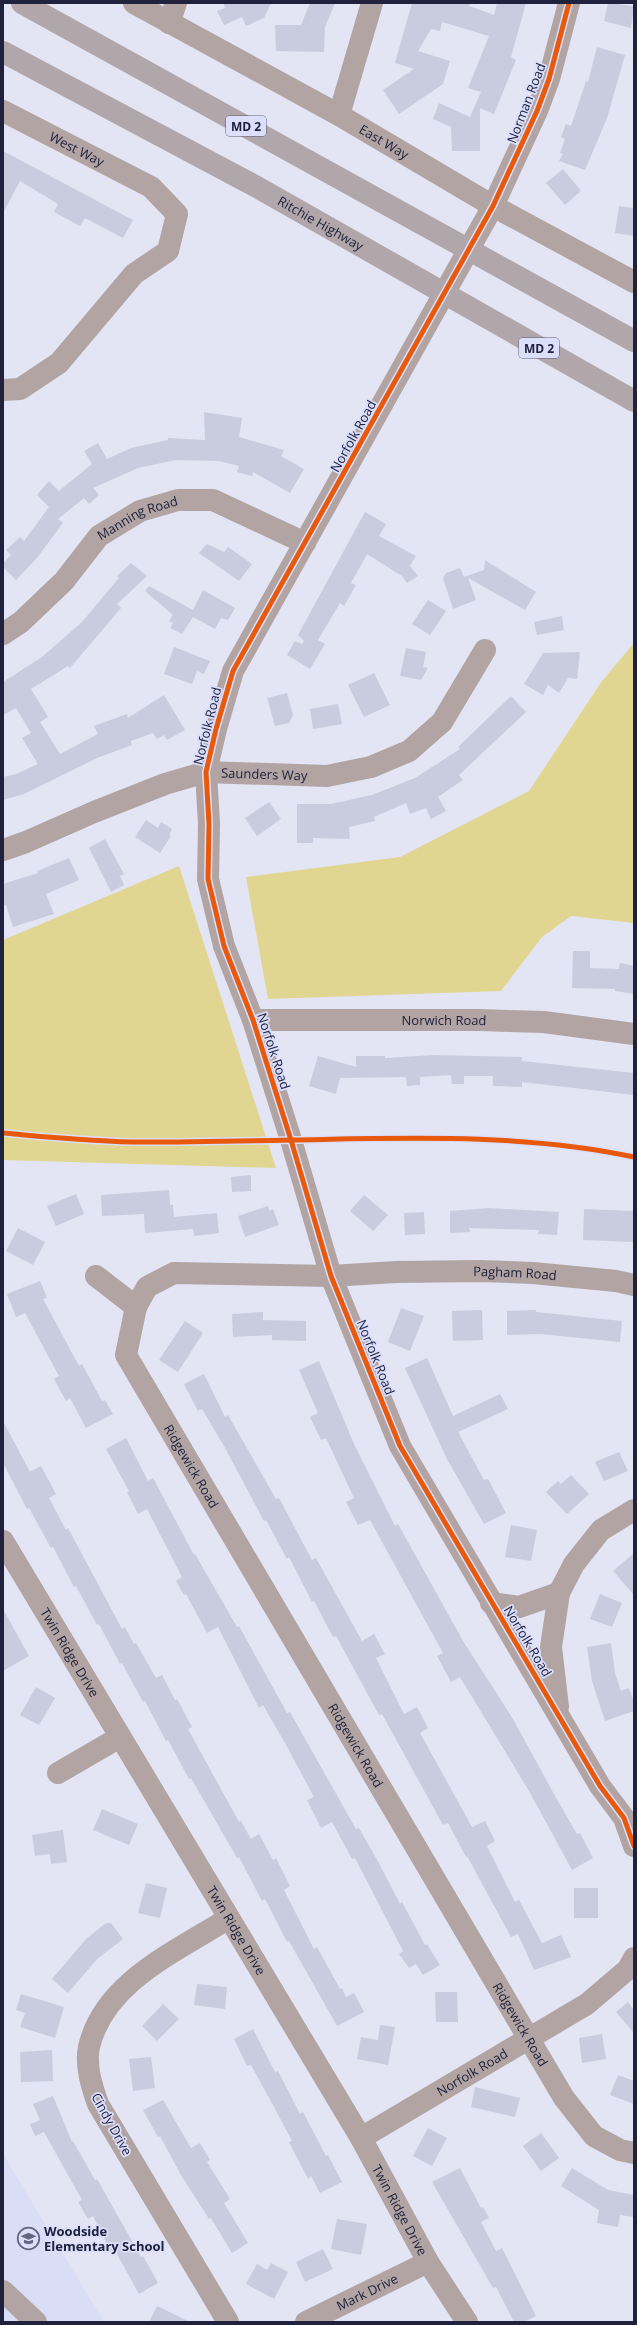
<svg xmlns="http://www.w3.org/2000/svg" width="637" height="2325" font-family="'Open Sans',sans-serif">
	<rect width="100%" height="100%" fill="#e3e5f4"/>
	<polygon fill="#daddf6" points="3,2154 104,2322 3,2322"/>
	<g fill="#e1d691">
		<polygon points="634,643 634,923 571,916 542,937 501,991 268,999 246,877 400,857 529,791 602,681"/>
		<polygon points="179,866 276,1168 3,1160 3,940"/>
	</g>
	<g fill="#c9ccde">
		<polygon points="223,3 275,3 270,5 264,18 246,26 242,17 224,25 217,11 225,8"/>
		<polygon points="310,3 335,3 325,27 324,52 276,51 275,25 301,25"/>
		<polygon points="412,3 470,3 469,6 494,15 497,3 526,3 511,57 516,60 494,114 480,108 480,151 452,151 451,127 433,119 439,103 470,117 481,92 468,88 489,36 442,22 440,31 431,29 418,51 450,61 443,84 399,114 383,90 414,69 395,63"/>
		<polygon points="608,3 634,6 631,28 604,21"/>
		<polygon points="597,47 625,55 607,118 585,170 559,161 563,154 560,153 565,139 561,137 566,124 571,126 586,81 588,82"/>
		<polygon points="3,151 133,220 123,238 85,218 80,226 54,212 58,204 20,181 3,213"/>
		<polygon points="563,169 581,191 565,205 546,183"/>
		<polygon points="619,206 634,208 634,236 615,233"/>
		<polygon points="204,412 242,418 239,437 284,450 281,456 304,469 290,493 253,472 252,476 237,472 239,466 219,461 176,460 138,468 93,488 99,495 89,504 84,498 58,519 63,523 36,559 16,580 3,567 3,563 11,555 6,550 20,537 24,541 49,507 37,495 49,481 59,491 92,464 84,451 98,443 107,459 131,448 168,440 168,438 205,440"/>
		<polygon points="365,512 386,524 379,536 416,556 410,566 418,576 407,583 402,576 367,554 351,583 356,585 344,606 340,603 318,640 325,644 310,669 287,655 295,641 302,644 304,641 298,635"/>
		<polygon points="207,544 224,552 228,547 252,564 239,581 199,553"/>
		<polygon points="485,560 536,592 525,610 468,578 476,600 453,609 443,578 446,573 460,568 464,577 484,570"/>
		<polygon points="131,563 147,576 117,604 121,608 70,668 68,666 31,689 48,717 40,722 60,754 98,734 94,726 127,714 128,718 164,695 185,730 167,740 164,735 157,739 153,733 131,741 132,745 97,758 24,794 3,800 3,777 16,774 38,764 22,738 31,733 16,708 3,715 3,682 42,657 82,622 119,578 117,576"/>
		<polygon points="149,586 193,610 203,590 235,608 228,620 221,618 215,629 193,617 182,634 170,628 173,623 169,621 173,615 145,591"/>
		<polygon points="428,600 446,611 430,635 412,624"/>
		<polygon points="562,616 564,630 537,635 534,622"/>
		<polygon points="174,647 210,661 204,674 197,671 192,684 164,674"/>
		<polygon points="406,648 426,652 423,667 428,668 421,680 400,676"/>
		<polygon points="580,652 577,679 568,678 559,693 548,685 543,695 524,684 543,653"/>
		<polygon points="374,673 390,705 364,717 348,685"/>
		<polygon points="287,693 293,715 289,723 275,726 267,698"/>
		<polygon points="511,696 526,712 459,775 463,780 438,797 446,811 431,819 426,808 410,814 406,803 374,817 375,821 349,827 350,839 313,838 313,843 297,843 297,804 331,804 372,795 415,778 460,749 458,747"/>
		<polygon points="338,704 342,724 313,729 310,709"/>
		<polygon points="269,802 281,819 257,836 245,818"/>
		<polygon points="146,820 158,828 161,822 172,829 169,835 171,836 160,853 135,837"/>
		<polygon points="105,839 124,874 120,876 124,885 111,892 89,848"/>
		<polygon points="69,858 79,880 46,894 54,914 13,927 6,905 3,906 3,884 38,873 37,871"/>
		<polygon points="573,951 590,951 590,968 619,969 620,963 634,966 634,994 615,991 615,989 572,988"/>
		<polygon points="434,1055 522,1057 522,1061 634,1073 634,1095 522,1082 522,1087 493,1086 493,1076 464,1076 464,1084 452,1084 451,1075 420,1077 420,1085 407,1086 406,1077 340,1078 336,1094 309,1086 318,1056 356,1067 356,1056 385,1056 385,1058"/>
		<polygon points="251,1175 251,1191 232,1192 231,1177"/>
		<polygon points="169,1190 170,1205 173,1205 174,1217 217,1213 219,1233 194,1236 193,1229 145,1233 144,1214 102,1216 101,1195"/>
		<polygon points="76,1194 84,1214 56,1226 47,1206"/>
		<polygon points="364,1195 388,1215 373,1231 350,1211"/>
		<polygon points="268,1206 269,1211 273,1209 279,1225 245,1237 238,1216"/>
		<polygon points="489,1208 559,1212 557,1235 538,1234 539,1230 469,1228 470,1232 450,1233 450,1211"/>
		<polygon points="584,1209 634,1211 634,1242 583,1240"/>
		<polygon points="424,1212 425,1234 405,1235 404,1213"/>
		<polygon points="18,1228 45,1242 33,1265 6,1251"/>
		<polygon points="40,1281 47,1298 43,1299 79,1366 82,1364 102,1401 105,1400 113,1414 86,1428 70,1398 66,1401 54,1379 59,1376 25,1313 16,1317 7,1294"/>
		<polygon points="401,1308 424,1316 410,1351 388,1342"/>
		<polygon points="482,1310 483,1340 453,1341 452,1311"/>
		<polygon points="536,1310 536,1312 622,1321 620,1342 540,1334 507,1335 507,1311"/>
		<polygon points="263,1312 263,1320 306,1321 306,1341 272,1340 272,1335 233,1337 232,1314"/>
		<polygon points="185,1321 203,1333 178,1372 159,1360"/>
		<polygon points="427,1358 453,1416 500,1394 508,1409 458,1432 484,1480 488,1479 506,1513 484,1524 447,1459 405,1368"/>
		<polygon points="319,1361 354,1444 395,1526 398,1524 463,1641 513,1719 555,1796 577,1834 580,1833 593,1858 572,1870 529,1791 460,1677 451,1682 437,1656 443,1653 370,1520 358,1525 346,1502 354,1498 326,1438 321,1440 310,1417 318,1413 299,1370"/>
		<polygon points="204,1374 225,1417 228,1415 276,1499 279,1498 312,1560 316,1558 362,1641 374,1634 385,1654 376,1658 404,1714 417,1707 428,1728 420,1733 472,1827 485,1821 495,1841 487,1846 515,1902 519,1900 542,1943 561,1935 571,1957 534,1970 518,1934 511,1937 467,1856 466,1857 448,1823 443,1825 382,1714 379,1715 336,1636 333,1637 314,1601 312,1602 289,1557 287,1559 266,1520 264,1521 224,1446 202,1409 198,1411 184,1384"/>
		<polygon points="3,1421 30,1472 41,1466 56,1494 49,1498 66,1530 68,1528 122,1629 125,1627 134,1644 136,1643 156,1678 162,1675 175,1700 177,1699 192,1727 188,1729 239,1822 241,1821 251,1839 259,1834 273,1860 276,1858 290,1886 284,1890 314,1949 317,1947 340,1989 342,1988 346,1997 354,1993 364,2012 337,2026 289,1941 287,1942 265,1899 262,1901 239,1857 237,1858 191,1778 189,1779 168,1740 166,1741 145,1701 143,1702 122,1663 120,1664 99,1624 97,1625 76,1586 74,1587 53,1547 51,1548 29,1508 27,1509 3,1463"/>
		<polygon points="126,1438 148,1481 153,1478 194,1555 195,1554 237,1627 239,1626 287,1713 290,1712 356,1829 359,1828 380,1865 400,1904 402,1902 425,1945 427,1944 440,1965 423,1975 416,1964 409,1968 399,1954 403,1951 355,1858 352,1859 332,1822 321,1828 307,1800 314,1797 285,1743 263,1705 259,1708 218,1627 207,1633 186,1594 184,1595 176,1581 182,1577 147,1509 138,1514 127,1492 129,1491 106,1449"/>
		<polygon points="619,1452 628,1471 604,1481 595,1462"/>
		<polygon points="571,1475 589,1494 567,1514 546,1492 558,1481 561,1484"/>
		<polygon points="511,1525 537,1530 531,1561 505,1557"/>
		<polygon points="634,1553 634,1595 613,1571"/>
		<polygon points="600,1594 622,1603 612,1627 590,1619"/>
		<polygon points="3,1609 29,1656 3,1671"/>
		<polygon points="611,1643 615,1673 621,1691 629,1688 634,1702 634,1711 605,1721 592,1681 587,1647"/>
		<polygon points="36,1687 55,1698 39,1725 20,1715"/>
		<polygon points="102,1809 138,1824 129,1845 93,1830"/>
		<polygon points="63,1830 67,1862 51,1864 50,1854 35,1856 32,1835"/>
		<polygon points="146,1883 167,1888 160,1918 138,1913"/>
		<rect x="574" y="1888" width="24" height="30"/>
		<polygon points="106,1923 111,1923 123,1939 97,1959 68,1993 52,1979 86,1939"/>
		<polygon points="197,1984 227,1987 225,2009 194,2005"/>
		<polygon points="435,1992 457,1992 458,2022 436,2022"/>
		<polygon points="21,1994 64,2007 55,2038 20,2027 25,2013 16,2010"/>
		<polygon points="628,2002 634,2010 634,2033 616,2012"/>
		<polygon points="163,2004 179,2019 157,2041 142,2026"/>
		<polygon points="380,2025 395,2027 388,2065 357,2059 361,2037 378,2040"/>
		<polygon points="253,2029 275,2072 278,2071 300,2114 303,2112 326,2156 328,2155 342,2182 320,2193 311,2176 308,2179 289,2142 292,2141 274,2107 251,2065 247,2066 234,2039"/>
		<polygon points="602,2034 606,2059 582,2063 579,2038"/>
		<polygon points="52,2050 53,2081 21,2082 20,2052"/>
		<polygon points="151,2057 155,2088 133,2091 129,2059"/>
		<polygon points="618,2075 634,2081 634,2104 610,2095"/>
		<polygon points="475,2087 520,2098 515,2117 471,2107"/>
		<polygon points="53,2096 72,2142 73,2141 95,2180 97,2179 141,2257 143,2256 158,2283 139,2294 117,2254 113,2256 93,2216 88,2219 78,2202 82,2200 44,2132 35,2136 30,2124 40,2120 33,2104"/>
		<polygon points="163,2100 191,2148 200,2143 210,2160 207,2162 230,2199 224,2203 248,2243 232,2253 211,2218 209,2219 181,2175 160,2136 158,2137 143,2110"/>
		<polygon points="428,2128 447,2138 432,2166 413,2156"/>
		<polygon points="541,2133 559,2158 541,2171 523,2146"/>
		<polygon points="460,2168 481,2208 483,2207 489,2218 481,2222 496,2251 502,2248 536,2316 524,2322 514,2322 496,2287 493,2288 432,2182"/>
		<polygon points="572,2168 608,2190 634,2195 634,2217 620,2215 618,2227 597,2223 599,2210 561,2186"/>
		<polygon points="337,2219 367,2224 361,2255 331,2249"/>
		<polygon points="323,2249 333,2269 305,2282 296,2262"/>
		<polygon points="271,2263 288,2272 274,2299 246,2284 257,2264 267,2270"/>
		<polygon points="157,2306 190,2322 149,2322"/>
	</g>
	<g fill="none" stroke-linecap="round" stroke-linejoin="round">
		<g stroke="#b1a4a3" stroke-width="22">
			<path id="s1" d="M134,3L339,115L493,206L634,282"/>
			<polyline points="569,3 549,79 537,111 493,206 233,671 216,729 206,772 209,824 208,879 224,946 253,1020 291,1140 331,1276 400,1446 600,1786 624,1818 634,1846"/>
			<polyline points="169,23 176,3"/>
			<path id="s2" d="M3,111L151,187L177,214L168,251L134,274L59,363L20,389L3,390"/>
			<polyline points="339,115 372,3"/>
			<path id="s3" d="M3,634L21,622L64,581L99,536L140,511L178,500H213L305,543"/>
			<path id="s4" d="M3,850L26,842L94,812L165,784L206,772L327,776L371,767L409,751L442,722L485,650"/>
			<path id="s5" d="M253,1020H479L544,1022L634,1034"/>
			<path id="s6" d="M96,1276L136,1307L147,1287L174,1273L331,1276L396,1272L481,1271L533,1273L616,1281L634,1285"/>
			<path id="s7" d="M136,1307L126,1355L529,2039L564,2098L594,2136L620,2150L634,2153"/>
			<path id="s8" d="M3,1541L361,2138L428,2262L467,2322"/>
			<polyline points="559,1593 574,1564 601,1530 634,1510"/>
			<polyline points="491,1603 519,1607 559,1593 551,1647 558,1707"/>
			<polyline points="58,1773 120,1737"/>
			<path id="s9" d="M361,2138L587,2004L628,1969L634,1958"/>
			<polyline points="3,2291 36,2322"/>
			<path d="M228,2322L98,2104C92,2087 85,2066 89,2047C104,1982 177,1951 229,1918"/>
			<path id="s10" d="M306,2322L428,2262"/>
		</g>
		<g stroke="#b1a6a9" stroke-width="22">
			<polyline points="22,3 634,341"/>
			<path id="s11" d="M3,52L257,187L634,401"/>
		</g>
		<defs>
			<g id="cycleway">
				<polyline points="569,3 549,79 537,111 493,206 233,671 216,729 206,772 209,824 208,879 224,946 253,1020 291,1140 331,1276 400,1446 600,1786 624,1818 634,1846"/>
				<path d="M3,1133C49,1137 96,1142 143,1142C192,1142 242,1141 292,1140C405,1138 523,1133 634,1157"/>
			</g>
		</defs>
		<use href="#cycleway" stroke="#dbdffc" stroke-width="8"/>
		<use href="#cycleway" stroke="#e8590c" stroke-width="5"/>
	</g>
	<defs>
		<symbol id="school-ring" viewBox="-11 -11 22 22"><circle r="9.5" fill="#dbdffc" stroke="#64667d" stroke-width="1.5"/><path d="M0-5L7-2L0 1L-7-2ZM-4 1L0 2.5L4 1V4Q0 6-4 4Z" fill="#64667d"/></symbol>
	</defs>
	<g fill-rule="evenodd">
		<use href="#school-ring" x="16" y="2226" width="25" height="25"/>
	</g>
	<g text-anchor="middle" dominant-baseline="central" stroke-width="3.5" stroke-linejoin="round" paint-order="stroke">
		<g fill="#dbdffc" stroke="#585b76" stroke-width="1">
			<rect x="226" y="116" width="40" height="20" rx="3"/>
			<rect x="519" y="338" width="40" height="20" rx="3"/>
		</g>
		<g font-size="12" font-weight="bold" fill="#20223d">
			<text x="246" y="126">MD 2</text>
			<text x="539" y="348">MD 2</text>
		</g>
		<g font-size="13" fill="#20223d" stroke="#dbdffc">
			<text transform="translate(526 103) rotate(-69)">Norman Road</text>
			<text stroke="none"><textPath href="#s1" startOffset="286">East Way</textPath></text>
			<text stroke="none"><textPath href="#s2" startOffset="83">West Way</textPath></text>
			<text stroke="none"><textPath href="#s11" startOffset="361">Ritchie Highway</textPath></text>
			<text transform="translate(353 436) rotate(-61)">Norfolk Road</text>
			<text stroke="none"><textPath href="#s3" startOffset="181">Manning Road</textPath></text>
			<text transform="translate(207 726) rotate(-76)">Norfolk Road</text>
			<text stroke="none"><textPath href="#s4" startOffset="276">Saunders Way</textPath></text>
			<text stroke="none"><textPath href="#s5" startOffset="191">Norwich Road</textPath></text>
			<text transform="translate(274 1051) rotate(72)">Norfolk Road</text>
			<text stroke="none"><textPath href="#s6" startOffset="445">Pagham Road</textPath></text>
			<text transform="translate(376 1357) rotate(68)">Norfolk Road</text>
			<text stroke="none"><textPath href="#s7" startOffset="178">Ridgewick Road</textPath></text>
			<text transform="translate(528 1641) rotate(59)">Norfolk Road</text>
			<text stroke="none"><textPath href="#s8" startOffset="130">Twin Ridge Drive</textPath></text>
			<text stroke="none"><textPath href="#s7" startOffset="502">Ridgewick Road</textPath></text>
			<text stroke="none"><textPath href="#s8" startOffset="454">Twin Ridge Drive</textPath></text>
			<text stroke="none"><textPath href="#s7" startOffset="826">Ridgewick Road</textPath></text>
			<text stroke="none"><textPath href="#s9" startOffset="129">Norfolk Road</textPath></text>
			<text transform="translate(112 2124) rotate(61)">Cindy Drive</text>
			<text stroke="none"><textPath href="#s8" startOffset="778">Twin Ridge Drive</textPath></text>
			<text stroke="none"><textPath href="#s10" startOffset="68">Mark Drive</textPath></text>
		</g>
		<g font-size="13" font-weight="bold" fill="#20223d" stroke="#dbdffc" text-anchor="start">
			<text x="44" y="2231">Woodside<tspan x="44" dy="15">Elementary School</tspan></text>
		</g>
	</g>
	<rect width="637" height="2325" fill="none" stroke="#20223d" stroke-width="8"/>
</svg>
